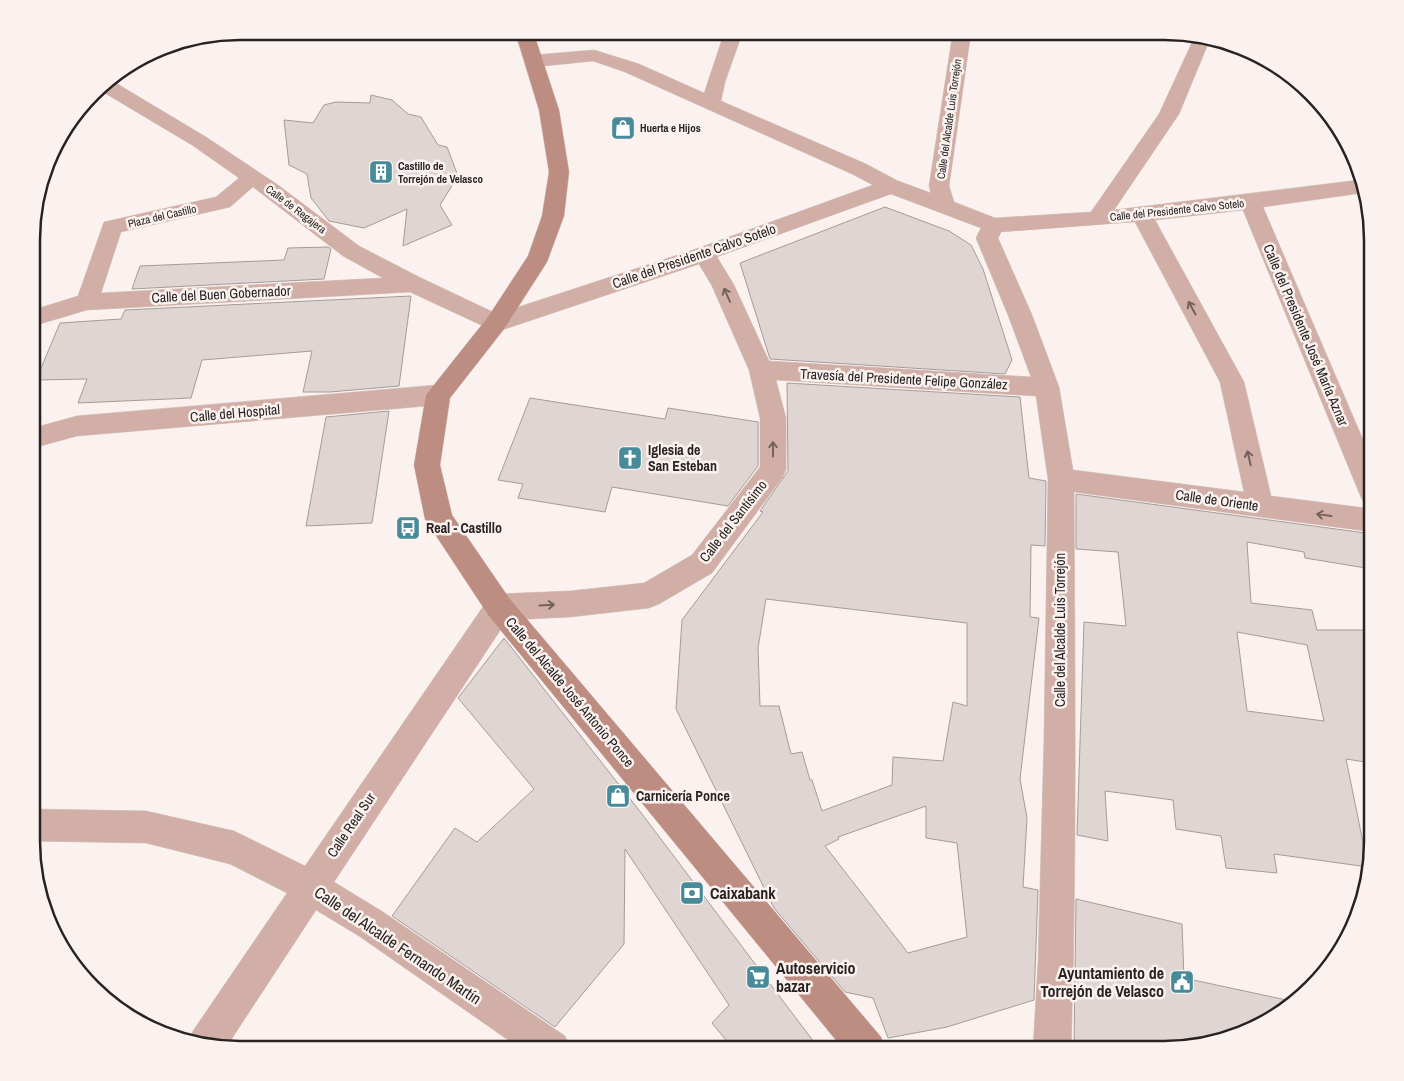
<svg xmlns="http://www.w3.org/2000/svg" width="1404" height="1081" font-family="'Archivo Narrow',sans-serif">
	<rect width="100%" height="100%" fill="#fbf1ee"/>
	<g fill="#dfd6d3" stroke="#a59c9a" fill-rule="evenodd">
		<polygon points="371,95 392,100 408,114 421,117 438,145 447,147 458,176 440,205 452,225 403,246 407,209 364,228 329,221 311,198 307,174 289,165 284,120 313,123 324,105 336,102 370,103"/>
		<polygon points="885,207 949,231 971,245 983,269 1012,360 1005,374 770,359 740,263"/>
		<polygon points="328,247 331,249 324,279 132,289 140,266 284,260 288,248"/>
		<polygon points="411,296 399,386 330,392 303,392 312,351 202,360 191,398 78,403 87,379 36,380 60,323 121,319 125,310"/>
		<path d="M787,383L1020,397L1029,478L1046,481L1045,546L1031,545L1030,617L1039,618L1020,779L1027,818L1023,887L1038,890L1034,1000L947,1027L888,1038L873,998L845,992L774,908L676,709L682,620L763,512L760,511L788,471ZM766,599L967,623V706L953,702L943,761L893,757L892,785L822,811L812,780H810L802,752L791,754L779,706H760L758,648ZM926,806V838L957,843L967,937L908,953L825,846L839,839L838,837Z"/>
		<polygon points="530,398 665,419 668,408 758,422 758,466 728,506 612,487 605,512 518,498 523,484 498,480"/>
		<polygon points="389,411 372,523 306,526 326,417"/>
		<path d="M1076,494L1373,534L1372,569L1305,558L1304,552L1247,542L1251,603L1312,610L1317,630H1372V763L1346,759L1368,867L1274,854L1277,873L1226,868L1221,836L1176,829L1173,800L1105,791L1108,841L1077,835L1084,622L1126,626L1118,552L1076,549ZM1237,632L1307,645L1324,721L1247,711Z"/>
		<polygon points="504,638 642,814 820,1050 734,1050 712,1023 729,1005 625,849 624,944 555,1027 392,916 455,828 477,842 534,789 458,698"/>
		<polygon points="1076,899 1182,924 1184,978 1291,1001 1256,1028 1164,1050 1074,1050"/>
	</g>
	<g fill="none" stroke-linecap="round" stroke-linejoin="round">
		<defs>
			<g id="street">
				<path d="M725,31H743L725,82L721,101L866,164L898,181L931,193L929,186L953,32H971L949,186L954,202L995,218L1091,212L1159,114L1195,36L1210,39L1179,114L1114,210L1359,180L1362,193L1263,207L1373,463V506L1364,503L1360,495L1243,210L1155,220L1244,382L1271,496L1373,509V532L1074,492C1075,678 1077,864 1071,1050H1033L1038,963L1044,739L1048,479L1036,396L776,380L786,418V470L782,478L712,573L659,604L649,608L570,617L507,620L334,882L383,912L565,1036L570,1049H521L359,936L316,910L225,1049L189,1041L193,1031L287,893L230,864L146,843L32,841V809L146,811L234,831L305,866L489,598L499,594L570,591L644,583L692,555L760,467V418L749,370L712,286L699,264L496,332L410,292L87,310L33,326V310L78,296L104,222L216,197L239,178L192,145L98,89L109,79L206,137L278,185L359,246L419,277L497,314L696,249L873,185L852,174L625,72L593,61L534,67L527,65L525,61L527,57L534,55L594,50L639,64L704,93ZM253,187L343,256L383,278L101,293L121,232L230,207ZM891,194L981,228L976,238L1008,315L1031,377L769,361L734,285L717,257ZM1135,222L1220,382L1244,492L1073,470L1059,387L1032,315L998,238L1001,232Z"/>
				<polygon points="438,385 447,388 450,395 447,402 438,405 77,436 33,448 33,428 77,416"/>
			</g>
			<polygon id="secondary" points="515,31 533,31 559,110 569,172 564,216 547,262 504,329 450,398 440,465 452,515 509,598 881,1037 886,1050 844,1050 489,616 425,519 414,465 426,395 488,317 528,256 542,216 549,172 539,110"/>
		</defs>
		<use href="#street" stroke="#d5ccc9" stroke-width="1"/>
		<use href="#secondary" stroke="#d5ccc9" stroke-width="1"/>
		<use href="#street" fill="#d1afa6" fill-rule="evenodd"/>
		<use href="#secondary" fill="#be8d81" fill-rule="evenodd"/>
	</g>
	<defs><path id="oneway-shaft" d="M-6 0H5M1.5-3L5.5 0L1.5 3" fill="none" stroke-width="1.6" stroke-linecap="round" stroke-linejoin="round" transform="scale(1.25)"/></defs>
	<g stroke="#73625d">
		<use href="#oneway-shaft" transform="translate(727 295) rotate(-114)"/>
		<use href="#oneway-shaft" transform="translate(1192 308) rotate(-119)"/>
		<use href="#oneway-shaft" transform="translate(773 449) rotate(-90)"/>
		<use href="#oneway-shaft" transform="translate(1249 458) rotate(-103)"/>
		<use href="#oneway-shaft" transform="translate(1324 515) rotate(-172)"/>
		<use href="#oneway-shaft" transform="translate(547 605) rotate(-3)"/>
	</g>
	<defs>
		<symbol id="shop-square" viewBox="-11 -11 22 22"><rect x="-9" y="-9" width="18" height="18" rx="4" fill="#478a99" stroke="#fbf1ee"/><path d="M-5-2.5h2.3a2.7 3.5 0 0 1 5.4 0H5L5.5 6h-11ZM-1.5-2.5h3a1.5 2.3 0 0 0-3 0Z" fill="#fff"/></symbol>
		<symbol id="building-square" viewBox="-11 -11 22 22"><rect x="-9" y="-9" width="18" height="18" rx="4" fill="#478a99" stroke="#fbf1ee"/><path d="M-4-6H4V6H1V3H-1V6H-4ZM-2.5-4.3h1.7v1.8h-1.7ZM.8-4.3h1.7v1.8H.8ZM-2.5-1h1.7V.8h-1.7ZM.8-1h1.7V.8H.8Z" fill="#fff"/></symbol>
		<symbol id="church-square" viewBox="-11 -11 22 22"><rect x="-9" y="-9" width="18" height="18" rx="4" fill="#478a99" stroke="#fbf1ee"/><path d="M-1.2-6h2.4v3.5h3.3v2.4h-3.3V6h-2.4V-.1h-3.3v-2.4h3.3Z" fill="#fff"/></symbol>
		<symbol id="bus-square" viewBox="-11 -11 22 22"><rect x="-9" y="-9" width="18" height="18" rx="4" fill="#478a99" stroke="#fbf1ee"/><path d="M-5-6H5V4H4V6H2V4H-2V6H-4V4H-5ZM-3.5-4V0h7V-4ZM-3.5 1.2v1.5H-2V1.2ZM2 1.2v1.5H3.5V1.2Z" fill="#fff"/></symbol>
		<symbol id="bank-square" viewBox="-11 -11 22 22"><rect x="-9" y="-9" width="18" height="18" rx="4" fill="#478a99" stroke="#fbf1ee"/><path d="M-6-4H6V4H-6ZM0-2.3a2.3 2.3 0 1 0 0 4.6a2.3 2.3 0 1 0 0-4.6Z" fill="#fff"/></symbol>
		<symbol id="supermarket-square" viewBox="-11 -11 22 22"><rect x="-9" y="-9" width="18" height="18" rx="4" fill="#478a99" stroke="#fbf1ee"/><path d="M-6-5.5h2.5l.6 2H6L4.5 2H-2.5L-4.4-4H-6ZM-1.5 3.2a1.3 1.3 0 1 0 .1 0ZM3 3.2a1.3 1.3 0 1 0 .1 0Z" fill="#fff"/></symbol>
		<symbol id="civic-square" viewBox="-11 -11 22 22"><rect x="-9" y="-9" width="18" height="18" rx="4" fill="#478a99" stroke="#fbf1ee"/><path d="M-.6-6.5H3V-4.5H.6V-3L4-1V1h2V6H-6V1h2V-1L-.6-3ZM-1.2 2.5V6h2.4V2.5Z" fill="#fff"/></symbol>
	</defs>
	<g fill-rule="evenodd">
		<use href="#shop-square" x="609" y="114" width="28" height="28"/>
		<use href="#building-square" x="367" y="158" width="28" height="28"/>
		<use href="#church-square" x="616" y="444" width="28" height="28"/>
		<use href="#bus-square" x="394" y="514" width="28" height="28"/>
		<use href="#shop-square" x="604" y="782" width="28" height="28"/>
		<use href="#bank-square" x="678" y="879" width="28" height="28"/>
		<use href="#supermarket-square" x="744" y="963" width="28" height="28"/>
		<use href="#civic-square" x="1168" y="968" width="28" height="28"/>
	</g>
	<g text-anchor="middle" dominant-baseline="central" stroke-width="5" stroke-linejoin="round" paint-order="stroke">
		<g font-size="11" fill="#262322" stroke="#fbf1ee">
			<text transform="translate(949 119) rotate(-82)">Calle del Alcalde Luis Torrejón</text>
			<text transform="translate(296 209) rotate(37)">Calle de Regajera</text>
			<text transform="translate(1177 210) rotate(-6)">Calle del Presidente Calvo Sotelo</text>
			<text transform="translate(162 216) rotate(-13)">Plaza del Castillo</text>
		</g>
		<g font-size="11" font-weight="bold" fill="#262322" stroke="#fbf1ee" text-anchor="start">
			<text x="640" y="128">Huerta e Hijos</text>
			<text x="398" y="166">Castillo de<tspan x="398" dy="13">Torrejón de Velasco</tspan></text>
		</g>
		<g font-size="14" fill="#262322" stroke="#fbf1ee">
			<text transform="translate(694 256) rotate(-19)">Calle del Presidente Calvo Sotelo</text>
			<text transform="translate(221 294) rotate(-3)">Calle del Buen Gobernador</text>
			<text transform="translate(1306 335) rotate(67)">Calle del Presidente José María Aznar</text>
			<text transform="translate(904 379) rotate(3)">Travesía del Presidente Felipe González</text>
			<text transform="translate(235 413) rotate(-5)">Calle del Hospital</text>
			<text transform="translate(1217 500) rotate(8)">Calle de Oriente</text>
			<text transform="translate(733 521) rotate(-52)">Calle del Santísimo</text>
			<text transform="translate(1060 630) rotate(-90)">Calle del Alcalde Luis Torrejón</text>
			<text transform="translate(570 692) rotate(50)">Calle del Alcalde José Antonio Ponce</text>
			<text transform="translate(351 825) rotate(-56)">Calle Real Sur</text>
		</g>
		<g font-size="14" font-weight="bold" fill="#262322" stroke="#fbf1ee" text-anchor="start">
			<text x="648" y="450">Iglesia de<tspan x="648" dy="16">San Esteban</tspan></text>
			<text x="426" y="528">Real - Castillo</text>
			<text x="636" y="796">Carnicería Ponce</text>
		</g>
		<g font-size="16" font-weight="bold" fill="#262322" stroke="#fbf1ee" text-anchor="start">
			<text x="710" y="893">Caixabank</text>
			<text x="776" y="968">Autoservicio<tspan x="776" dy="18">bazar</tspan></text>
			<text x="1164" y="973" text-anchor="end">Ayuntamiento de<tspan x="1164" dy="18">Torrejón de Velasco</tspan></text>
		</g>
		<g font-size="16" fill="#262322" stroke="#fbf1ee">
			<text transform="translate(398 945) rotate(34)">Calle del Alcalde Fernando Martín</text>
		</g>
	</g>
	<path d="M0 0H1404V1081H0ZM240 40H1164A200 200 0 0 1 1364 240V841A200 200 0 0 1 1164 1041H240A200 200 0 0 1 40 841V240A200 200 0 0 1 240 40Z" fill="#fbf1ee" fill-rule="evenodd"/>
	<path fill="none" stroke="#262322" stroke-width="2.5" d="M240 40H1164A200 200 0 0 1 1364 240V841A200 200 0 0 1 1164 1041H240A200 200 0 0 1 40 841V240A200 200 0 0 1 240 40Z"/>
</svg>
